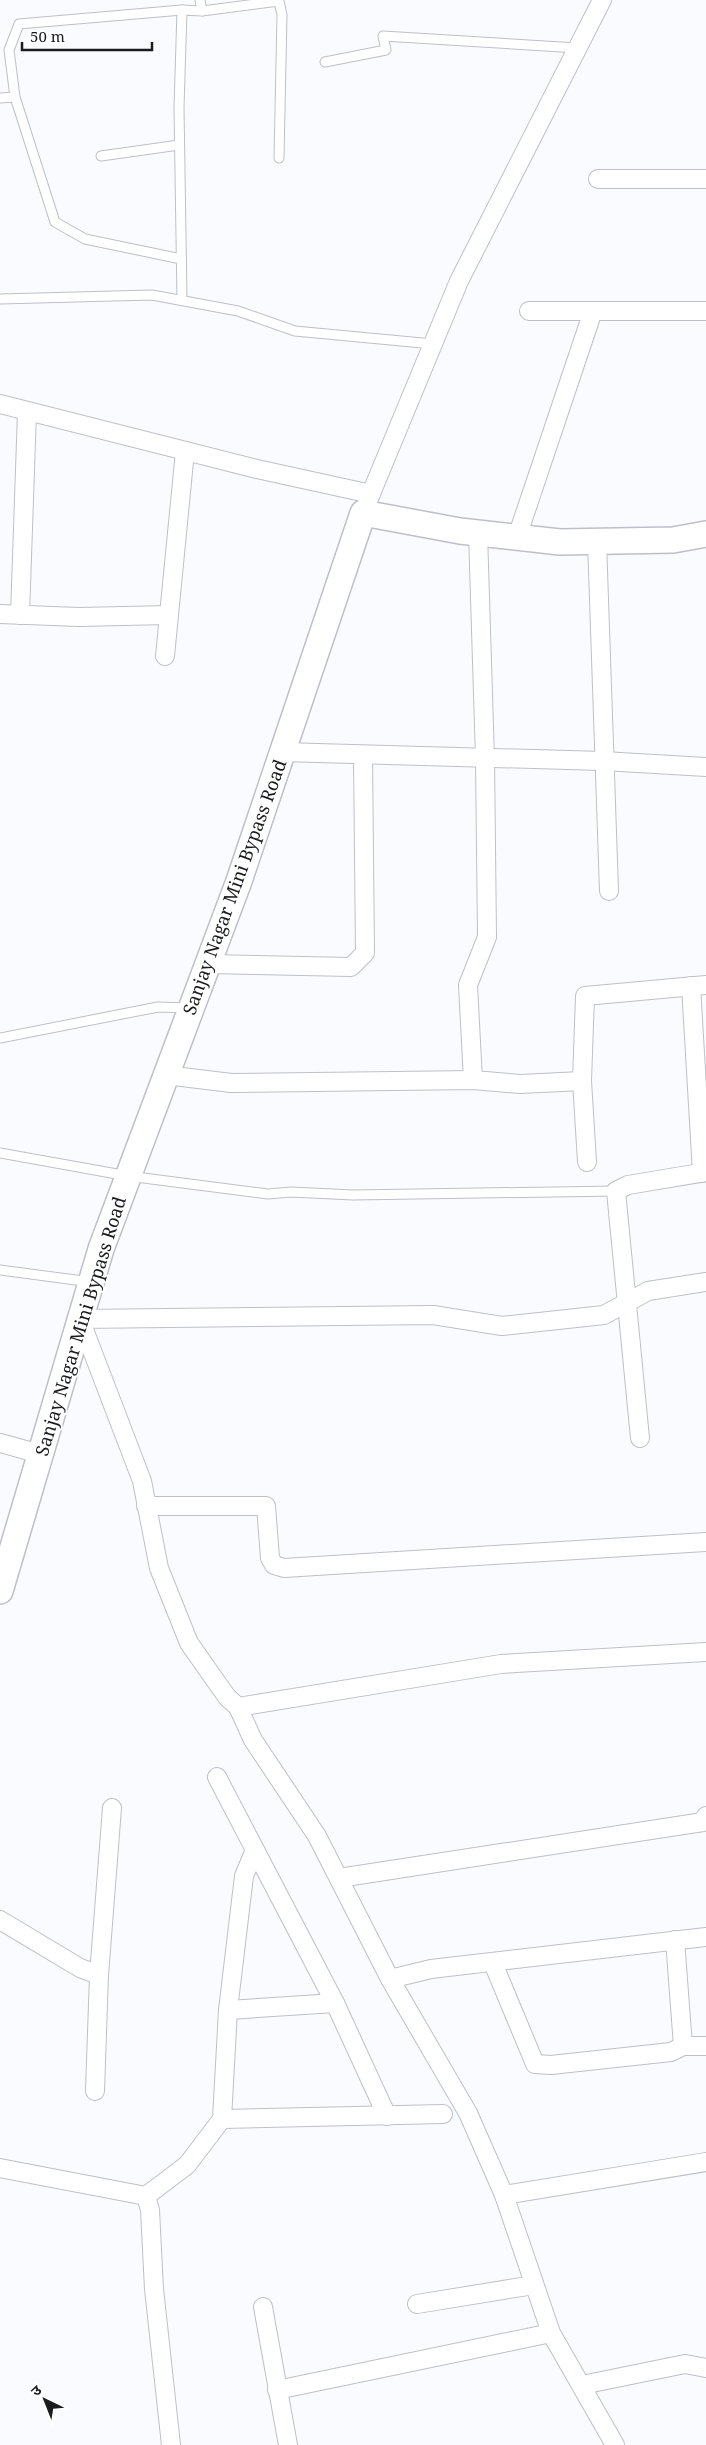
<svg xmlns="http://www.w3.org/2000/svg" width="706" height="2445" font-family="'Noto Serif','Noto Sans Devanagari',serif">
	<rect width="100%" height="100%" fill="#fafbfe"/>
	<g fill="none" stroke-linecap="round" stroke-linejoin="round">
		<defs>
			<g id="lane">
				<polyline points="202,11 279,1 282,15 279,158"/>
				<polyline points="325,62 386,50 383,36 578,48"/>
				<polyline points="0,98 15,97"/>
				<polyline points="101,156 179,145"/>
				<polyline points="181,259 85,239 55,222 15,97 9,50 19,24 182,10"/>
				<polyline points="0,299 152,295 238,311 295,331 433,344"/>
				<polyline points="182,300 179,108 182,10 202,11 200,0"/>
				<polyline points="0,1038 158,1007 188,1008"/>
				<polyline points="0,1153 128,1176 268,1194 291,1192 353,1195 616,1191"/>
				<polyline points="0,1270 91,1282"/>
			</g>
			<g id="street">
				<polyline points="598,179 706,179"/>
				<polyline points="529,311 706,311"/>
				<polyline points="0,404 257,469 371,494"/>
				<polyline points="363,513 459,281 602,0"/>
				<polyline points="517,537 593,311"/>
				<polyline points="597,541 609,891"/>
				<polyline points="0,614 79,617 169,615"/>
				<polyline points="20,615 27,412"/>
				<polyline points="165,656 185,451"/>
				<polyline points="282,752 603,761 706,767"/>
				<polyline points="208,964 351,967 365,953 363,755"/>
				<polyline points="691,986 702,1173"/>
				<polyline points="166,1075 231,1083 473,1080 520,1084 582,1081"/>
				<polyline points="473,1080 468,985 487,937 485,758 478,533"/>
				<polyline points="587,1162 582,1081 585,996 706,985"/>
				<polyline points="640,1438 616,1191 628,1185 706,1172"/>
				<polyline points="0,1443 40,1454"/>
				<polyline points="146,1506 266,1506 270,1558 274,1565 284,1568 706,1542"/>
				<polyline points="238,1707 501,1664 706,1652"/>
				<polyline points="217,1777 335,2003 387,2116"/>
				<polyline points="339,1878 703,1822 706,1816"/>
				<polyline points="0,1920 80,1968 99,1975"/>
				<polyline points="675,1940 683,2046"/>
				<polyline points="493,1963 535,2064 551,2065 671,2052 683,2046 706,2046"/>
				<polyline points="390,1979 431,1969 706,1937"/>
				<polyline points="228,2010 335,2003"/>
				<polyline points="95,2091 99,1975 112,1808"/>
				<polyline points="222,2119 443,2114"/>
				<polyline points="0,2168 146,2196"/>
				<polyline points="504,2195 706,2162"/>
				<polyline points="417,2304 534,2285"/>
				<polyline points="263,2307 288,2445"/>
				<polyline points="582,2385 685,2364 706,2368"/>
				<polyline points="277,2390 551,2333"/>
				<polyline points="171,2445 154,2289 150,2210 146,2196 187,2165 222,2119 228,2010 244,1876 255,1850"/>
				<polyline points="615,2445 551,2333 504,2195 468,2113 390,1979 317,1836 253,1740 238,1707 227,1697 189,1643 159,1568 142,1481 80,1319 433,1315 502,1326 604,1315 648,1291 706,1282"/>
			</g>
			<polyline id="secondary" points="0,1591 101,1249 239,881 363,513 460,531 560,542 673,540 706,534"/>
		</defs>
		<use href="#lane" stroke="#bdc0c8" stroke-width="11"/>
		<use href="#street" stroke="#bdc0c8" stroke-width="20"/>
		<use href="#secondary" stroke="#bdc0c8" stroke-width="28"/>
		<use href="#lane" stroke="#fff" stroke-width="9"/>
		<use href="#street" stroke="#fff" stroke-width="18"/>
		<use href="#secondary" stroke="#fff" stroke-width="25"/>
	</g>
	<g text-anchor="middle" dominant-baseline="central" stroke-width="4" stroke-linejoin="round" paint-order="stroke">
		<g font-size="18" fill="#1a1b1d" stroke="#fff">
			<text transform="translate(234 887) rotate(-70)">Sanjay Nagar Mini Bypass Road</text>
			<text transform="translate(80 1326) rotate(-73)">Sanjay Nagar Mini Bypass Road</text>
		</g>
	</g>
	<g transform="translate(45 2400) rotate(317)" stroke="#ffffff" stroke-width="4" paint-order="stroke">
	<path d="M0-4L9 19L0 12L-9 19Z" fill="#1a1b1d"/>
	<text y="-8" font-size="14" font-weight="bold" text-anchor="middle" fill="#1a1b1d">उ</text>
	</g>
	<path d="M22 42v8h130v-8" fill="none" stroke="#1a1b1d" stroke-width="2.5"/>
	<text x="30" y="42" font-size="15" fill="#1a1b1d" stroke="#ffffff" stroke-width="4" paint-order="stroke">50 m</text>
</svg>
